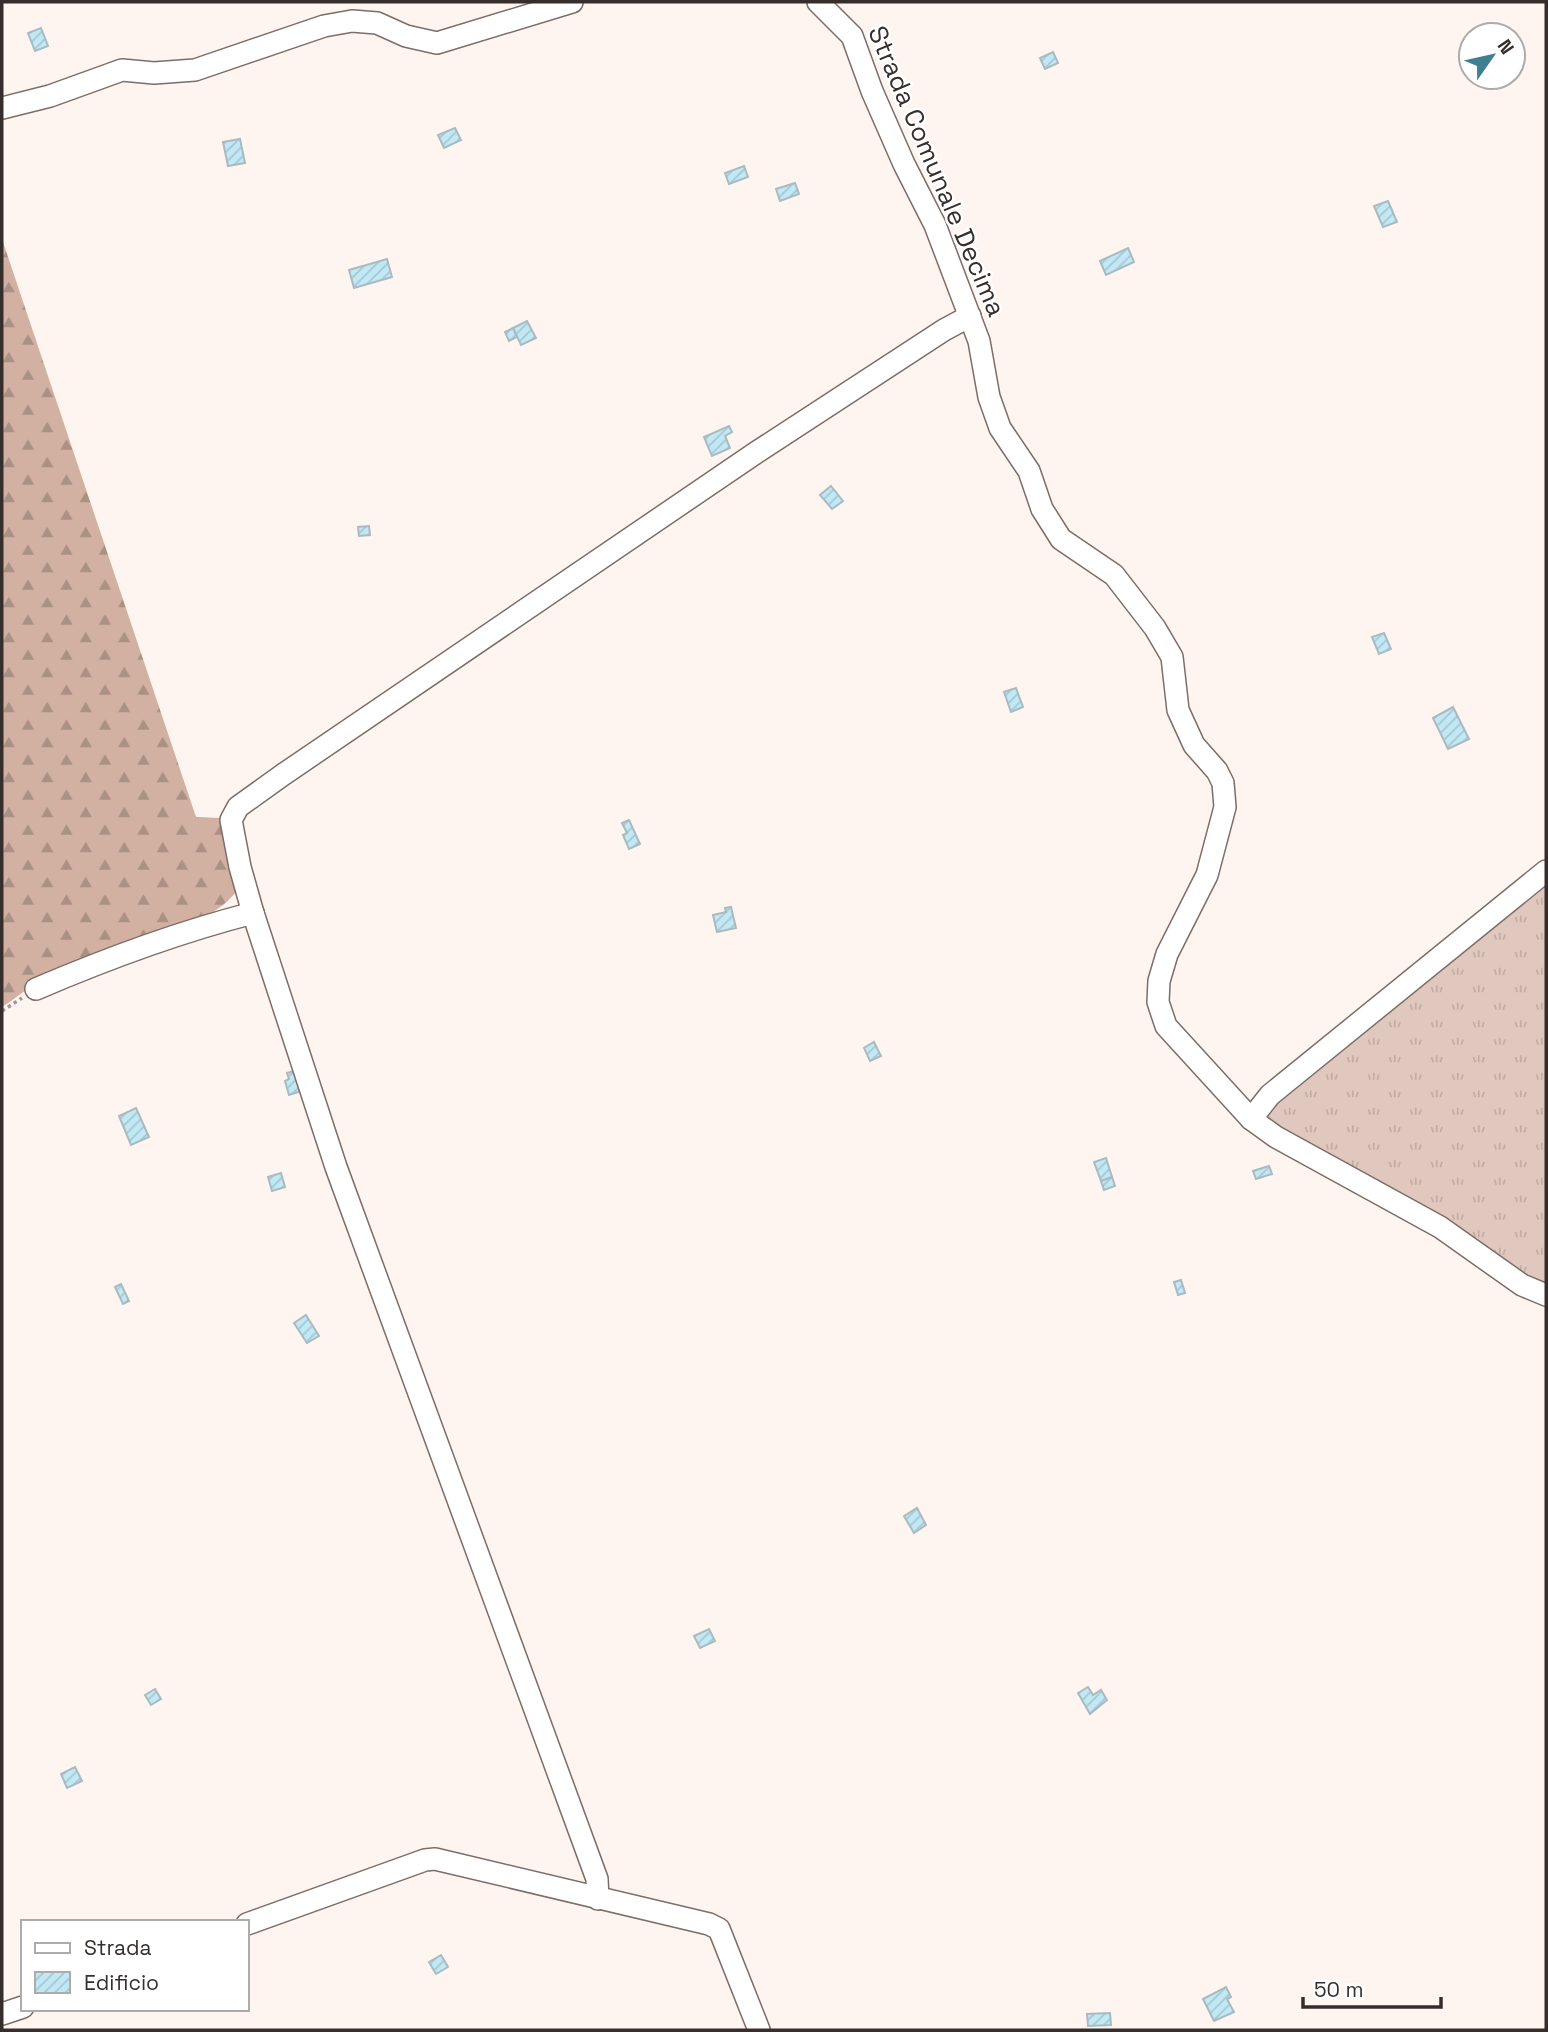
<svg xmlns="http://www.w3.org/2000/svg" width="1548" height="2032" font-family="'Space Grotesk',sans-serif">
	<defs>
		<pattern id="grass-tufts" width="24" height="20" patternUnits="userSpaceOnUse" patternTransform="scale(1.75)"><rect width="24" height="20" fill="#e1c8be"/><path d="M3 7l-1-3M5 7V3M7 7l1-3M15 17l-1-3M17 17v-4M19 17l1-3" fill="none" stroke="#c2aca3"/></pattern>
		<pattern id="forest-firs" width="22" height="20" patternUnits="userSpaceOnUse" patternTransform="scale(1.75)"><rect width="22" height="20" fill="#d2b0a2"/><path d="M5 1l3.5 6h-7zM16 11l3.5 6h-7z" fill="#ab9084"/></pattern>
		<pattern id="building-hatch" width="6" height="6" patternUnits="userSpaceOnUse" patternTransform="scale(1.75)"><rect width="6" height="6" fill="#c1e8f5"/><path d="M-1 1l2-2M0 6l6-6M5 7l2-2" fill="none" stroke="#a6c7d2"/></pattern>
	</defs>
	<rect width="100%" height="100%" fill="#fef4f0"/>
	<polygon fill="url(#grass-tufts)" points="1546,878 1546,1287 1526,1278 1265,1119 1277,1098"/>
	<path fill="url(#forest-firs)" d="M2,239L196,817L220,818L238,889C209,932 113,948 65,967C43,975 22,994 2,1007Z"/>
	<g fill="url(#building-hatch)" stroke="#a9bbc1" stroke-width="2">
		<polygon points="41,28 48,46 35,51 28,33"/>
		<polygon points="1053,52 1058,63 1045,69 1040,58"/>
		<polygon points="455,128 461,140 444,148 438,135"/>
		<polygon points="240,139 245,163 228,166 223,142"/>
		<polygon points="744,166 748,177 729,184 725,173"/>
		<polygon points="795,183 799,194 780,201 776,189"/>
		<polygon points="1388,201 1397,222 1383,227 1374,206"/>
		<polygon points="1128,248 1134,262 1106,275 1100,261"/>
		<polygon points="387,259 392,277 354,288 349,270"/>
		<polygon points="527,321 536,338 521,345 513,328"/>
		<polygon points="513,328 517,337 509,341 505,332"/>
		<polygon points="729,426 732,432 725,436 730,448 712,456 704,437"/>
		<polygon points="831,486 843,501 832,509 820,495"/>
		<polygon points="369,526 370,535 359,536 358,527"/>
		<polygon points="1384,633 1391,649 1379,654 1372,637"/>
		<polygon points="1016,688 1023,707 1011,712 1004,692"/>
		<polygon points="1453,707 1469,739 1448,749 1433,718"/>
		<polygon points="629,820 640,844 629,849 623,835 627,833 622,823"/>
		<polygon points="731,907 736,928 717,932 713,915 726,912 725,908"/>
		<polygon points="874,1042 881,1056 870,1061 864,1048"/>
		<polygon points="294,1071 301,1091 289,1095 285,1081 289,1079 287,1073"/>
		<polygon points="136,1108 149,1137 131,1145 119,1116"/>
		<polygon points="1106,1158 1112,1177 1101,1181 1094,1162"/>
		<polygon points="1269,1166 1272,1174 1256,1179 1253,1171"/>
		<polygon points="281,1173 285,1187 272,1191 268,1177"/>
		<polygon points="1112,1177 1115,1186 1104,1190 1101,1181"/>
		<polygon points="1181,1280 1185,1293 1178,1295 1174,1282"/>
		<polygon points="121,1284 129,1301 123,1304 115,1287"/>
		<polygon points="306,1315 319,1336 307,1343 294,1323"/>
		<polygon points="917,1508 926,1525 914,1533 904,1516"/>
		<polygon points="709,1629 715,1641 700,1648 694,1636"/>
		<polygon points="1088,1687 1093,1695 1101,1690 1107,1700 1090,1714 1078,1693"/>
		<polygon points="155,1689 161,1699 151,1705 145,1695"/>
		<polygon points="75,1767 82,1781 67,1788 61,1774"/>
		<polygon points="441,1955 448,1967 436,1974 429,1962"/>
		<polygon points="1226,1987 1231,1997 1227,1999 1234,2012 1214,2021 1203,1999"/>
		<polygon points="1110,2013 1111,2025 1088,2026 1087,2014"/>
	</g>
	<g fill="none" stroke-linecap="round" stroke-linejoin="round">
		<defs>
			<g id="minor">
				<polyline points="818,2 852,36 872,91 904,164 935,225 979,341 989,397 1000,428 1029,471 1042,509 1061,539 1114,575 1155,628 1172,657 1178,710 1194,745 1217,771 1223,783 1225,807 1207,875 1167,954 1159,981 1158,1002 1166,1026 1251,1119 1276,1137 1440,1227 1522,1285 1546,1295"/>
				<polyline points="2,108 50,96 122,70 154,73 195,70 324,26 352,21 377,23 406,36 437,43 572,2"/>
				<path d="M36,989C106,959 179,932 253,913"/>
				<polyline points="1251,1119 1270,1095 1546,871"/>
				<polyline points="598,1899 597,1879 336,1167 253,913 240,867 231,820 238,807 284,774 757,452 944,330 970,316"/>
				<polyline points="247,1924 425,1860 435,1859 709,1924 719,1929 759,2030"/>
				<polyline points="2,2014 23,2007"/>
			</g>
		</defs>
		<use href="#minor" stroke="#7c6d67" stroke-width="24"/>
		<polyline stroke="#a39a97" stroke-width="3.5" stroke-dasharray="3.5 3.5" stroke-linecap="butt" points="2,1011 22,998"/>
		<use href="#minor" stroke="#fff" stroke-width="21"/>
	</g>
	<g text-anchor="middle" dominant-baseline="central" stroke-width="5" stroke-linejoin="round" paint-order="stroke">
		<g font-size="26" fill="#352e2c" stroke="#fff">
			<text transform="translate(937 171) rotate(67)">Strada Comunale Decima</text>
		</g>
	</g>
	<rect width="1548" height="2032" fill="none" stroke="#352e2c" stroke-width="7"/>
	<rect x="21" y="1920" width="228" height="91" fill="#ffffff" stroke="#aeabab" stroke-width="2"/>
	<rect x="35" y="1943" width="35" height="10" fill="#ffffff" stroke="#aeabab" stroke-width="2"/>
	<text x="84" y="1955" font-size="21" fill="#352e2c">Strada</text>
	<rect x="35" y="1972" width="35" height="21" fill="url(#building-hatch)" stroke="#aeabab" stroke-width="2"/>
	<text x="84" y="1990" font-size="21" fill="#352e2c">Edificio</text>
	<g transform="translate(1492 56) rotate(56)"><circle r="33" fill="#ffffff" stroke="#aeabab" stroke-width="2"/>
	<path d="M0-5L12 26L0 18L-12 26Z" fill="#3f7f92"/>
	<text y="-10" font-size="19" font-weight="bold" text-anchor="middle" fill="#352e2c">N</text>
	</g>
	<path d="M1303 1997v10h138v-10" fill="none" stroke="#352e2c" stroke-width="3.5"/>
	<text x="1314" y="1997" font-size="21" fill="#352e2c" stroke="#ffffff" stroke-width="5" paint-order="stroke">50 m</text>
</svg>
